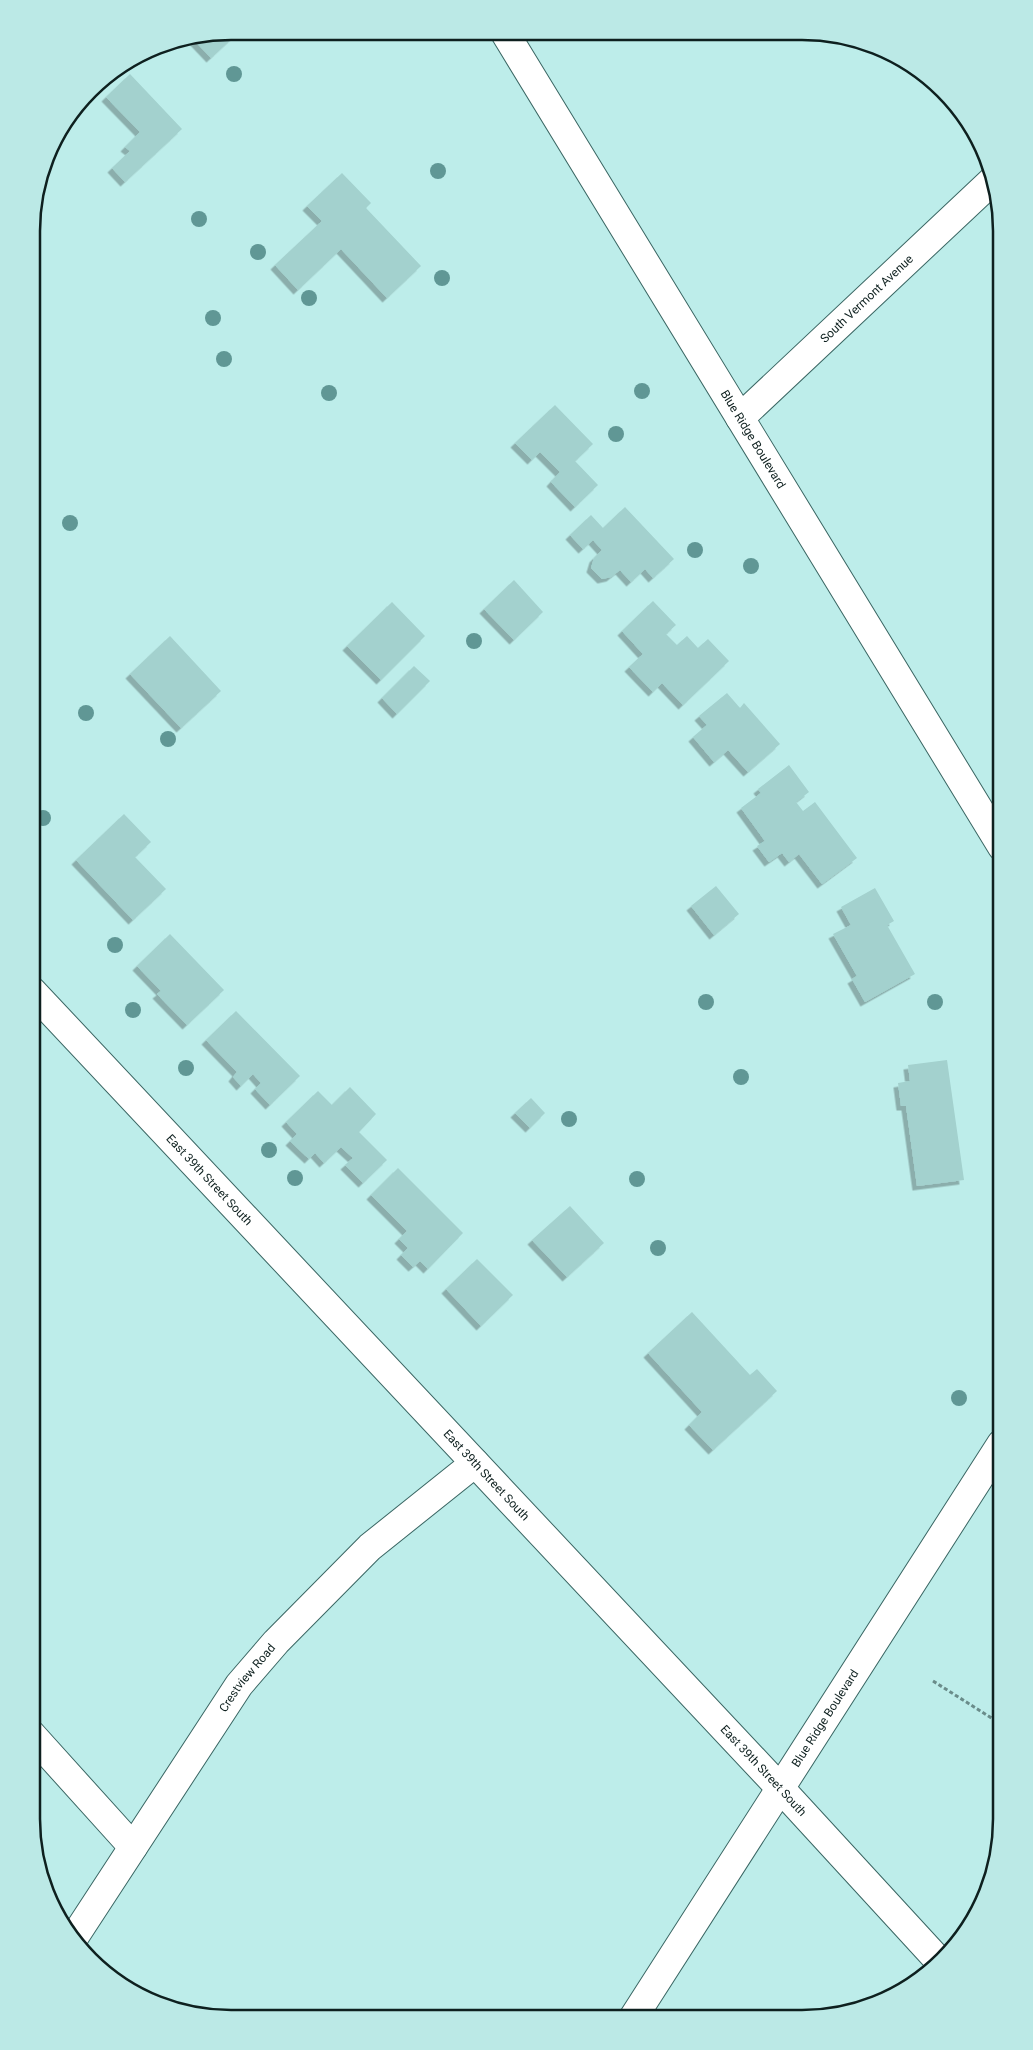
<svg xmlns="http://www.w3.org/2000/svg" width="1033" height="2050" font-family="Roboto,sans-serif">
	<defs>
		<filter id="shadow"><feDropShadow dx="-4.5" dy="4.5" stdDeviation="0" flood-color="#0004"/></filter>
	</defs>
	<rect width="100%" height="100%" fill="#bdedea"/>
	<g fill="#a3d1ce" filter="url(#shadow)">
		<polygon points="231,31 240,31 211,58 193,39"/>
		<polygon points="130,74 182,129 125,182 112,168 130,151 125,147 140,132 106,97"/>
		<polygon points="342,173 371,203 366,208 421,266 387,298 341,249 298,290 275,265 322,221 307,206"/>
		<polygon points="555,405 593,444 575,461 598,485 575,507 551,482 560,472 540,452 532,460 515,443"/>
		<polygon points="625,507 674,559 653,578 645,569 631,582 620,570 611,577 602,579 591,568 594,558 602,550 593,540 583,549 570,535 591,515 603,528"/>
		<polygon points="514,580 543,612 514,640 484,609"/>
		<polygon points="653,601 676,625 666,634 677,645 687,636 698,648 708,639 729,661 683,705 662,683 653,692 629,667 643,654 622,631"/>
		<polygon points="392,602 425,636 381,680 347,646"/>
		<polygon points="170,636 221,691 181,728 130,674"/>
		<polygon points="414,666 430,681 397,714 382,698"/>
		<polygon points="727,693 740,708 744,703 780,744 748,772 728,750 714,762 693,737 707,725 699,716"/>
		<polygon points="789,765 809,792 796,802 803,811 815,802 857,858 822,884 799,854 789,862 782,853 769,862 757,846 765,841 741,808 761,793 758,789"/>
		<polygon points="124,814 151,842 135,857 166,889 133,920 76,860"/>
		<polygon points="716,886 739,914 714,935 691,906"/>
		<polygon points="875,888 894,921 887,925 915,974 865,1002 852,979 857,976 833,934 851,925 841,907"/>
		<polygon points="170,934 224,990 187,1025 157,994 161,991 137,966"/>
		<polygon points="236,1011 300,1076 270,1105 255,1089 261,1083 253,1074 241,1086 233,1077 237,1072 206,1040"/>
		<polygon points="947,1060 964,1180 917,1186 906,1106 901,1106 898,1083 910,1081 908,1065"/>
		<polygon points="350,1087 376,1114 359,1132 387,1160 363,1183 345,1165 353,1158 341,1147 324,1163 315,1153 309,1159 290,1141 297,1134 286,1122 318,1091 332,1105"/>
		<polygon points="531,1098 545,1113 530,1128 515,1113"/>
		<polygon points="398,1168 463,1233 428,1269 420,1261 413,1267 401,1255 408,1248 399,1239 407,1231 371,1195"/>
		<polygon points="570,1206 604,1243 567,1277 532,1240"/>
		<polygon points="477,1259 513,1295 481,1326 446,1289"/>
		<polygon points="692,1312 750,1375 757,1369 777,1391 713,1450 689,1425 702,1412 648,1353"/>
	</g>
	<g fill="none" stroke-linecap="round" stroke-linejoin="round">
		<defs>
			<g id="street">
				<path id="s1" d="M740,418L993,180"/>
				<polyline points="31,1734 133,1847"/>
				<path id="s2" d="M73,1939L239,1685L276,1642L370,1547L475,1463"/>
			</g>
			<g id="secondary">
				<path id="s3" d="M505,33L1002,847"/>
				<path id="s4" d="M32,991L781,1789L939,1961"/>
				<path id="s5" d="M633,2018L1001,1444"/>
			</g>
		</defs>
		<use href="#street" stroke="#3a6663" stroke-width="30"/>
		<use href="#secondary" stroke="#3a6663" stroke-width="30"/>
		<polyline stroke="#6a8c8a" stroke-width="3" stroke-dasharray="4 2.5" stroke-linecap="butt" points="933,1681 1001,1724"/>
		<use href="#street" stroke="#fff" stroke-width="28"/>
		<use href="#secondary" stroke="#fff" stroke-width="28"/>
	</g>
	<g fill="#609795">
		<circle cx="234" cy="74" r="8"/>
		<circle cx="438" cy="171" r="8"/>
		<circle cx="199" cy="219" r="8"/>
		<circle cx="258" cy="252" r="8"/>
		<circle cx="442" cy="278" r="8"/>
		<circle cx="309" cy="298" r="8"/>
		<circle cx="213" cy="318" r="8"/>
		<circle cx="224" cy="359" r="8"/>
		<circle cx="642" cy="391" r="8"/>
		<circle cx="329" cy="393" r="8"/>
		<circle cx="616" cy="434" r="8"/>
		<circle cx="70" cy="523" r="8"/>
		<circle cx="695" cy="550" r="8"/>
		<circle cx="751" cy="566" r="8"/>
		<circle cx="474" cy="641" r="8"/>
		<circle cx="86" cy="713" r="8"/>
		<circle cx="168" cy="739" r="8"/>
		<circle cx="43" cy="818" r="8"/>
		<circle cx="115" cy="945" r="8"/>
		<circle cx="706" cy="1002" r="8"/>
		<circle cx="935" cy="1002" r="8"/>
		<circle cx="133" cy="1010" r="8"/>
		<circle cx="186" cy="1068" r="8"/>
		<circle cx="741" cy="1077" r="8"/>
		<circle cx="569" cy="1119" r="8"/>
		<circle cx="269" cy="1150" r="8"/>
		<circle cx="295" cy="1178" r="8"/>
		<circle cx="637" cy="1179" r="8"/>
		<circle cx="658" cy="1248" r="8"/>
		<circle cx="959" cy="1398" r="8"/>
	</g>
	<g text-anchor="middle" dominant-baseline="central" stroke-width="4" stroke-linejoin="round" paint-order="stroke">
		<g font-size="12" fill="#0e201f" stroke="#cafaf7">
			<text stroke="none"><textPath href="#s1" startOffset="174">South Vermont Avenue</textPath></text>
			<text stroke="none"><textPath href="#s3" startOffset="476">Blue Ridge Boulevard</textPath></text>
			<text stroke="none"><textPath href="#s4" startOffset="259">East 39th Street South</textPath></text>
			<text stroke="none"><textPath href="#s4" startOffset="664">East 39th Street South</textPath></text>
			<text stroke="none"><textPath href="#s2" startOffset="314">Crestview Road</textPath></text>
			<text stroke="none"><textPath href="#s5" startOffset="356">Blue Ridge Boulevard</textPath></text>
			<text stroke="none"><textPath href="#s4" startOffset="1069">East 39th Street South</textPath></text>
		</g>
	</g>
	<path d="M0 0H1033V2050H0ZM231 40H802A191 191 0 0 1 993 231V1819A191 191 0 0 1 802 2010H231A191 191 0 0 1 40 1819V231A191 191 0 0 1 231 40Z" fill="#bbe9e6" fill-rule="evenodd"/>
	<path fill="none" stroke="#0e201f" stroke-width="2.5" d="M231 40H802A191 191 0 0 1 993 231V1819A191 191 0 0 1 802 2010H231A191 191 0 0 1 40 1819V231A191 191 0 0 1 231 40Z"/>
</svg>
